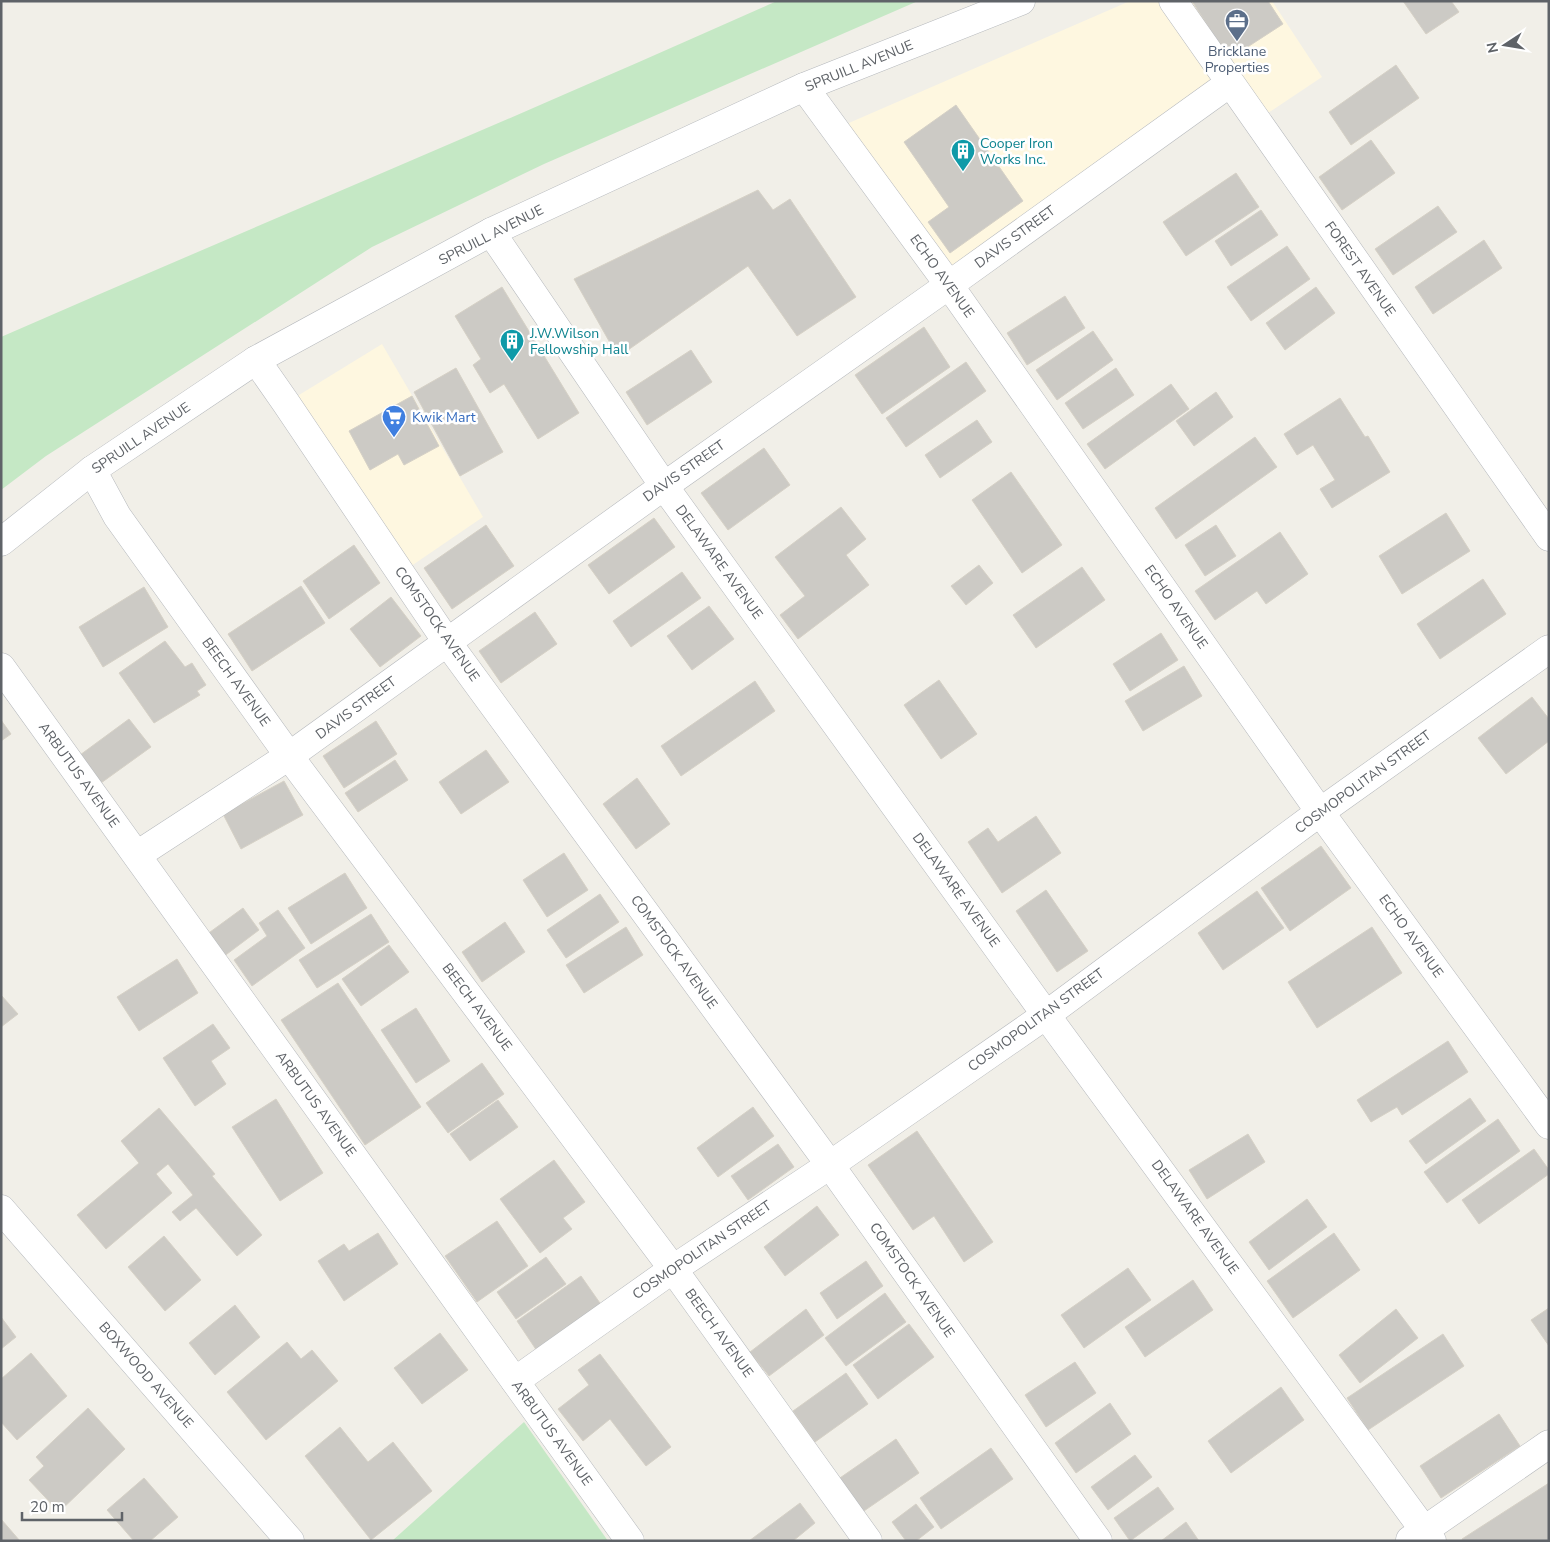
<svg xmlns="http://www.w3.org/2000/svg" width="1550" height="1542" font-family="'Nunito Sans',sans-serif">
	<rect width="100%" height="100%" fill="#f1efe8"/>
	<g fill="#fef7e0">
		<polygon points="1130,1 1272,1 1322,77 1256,121 1230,84 949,285 835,129"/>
		<polygon points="382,344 483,517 401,573 286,403"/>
	</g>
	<g fill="#c5e8c5">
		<path d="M777,1H918L544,164L372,247L46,456L1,490V337C260,224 520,116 777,1Z"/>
		<polygon points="524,1422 608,1541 392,1541"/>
	</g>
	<g fill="#cccac5" stroke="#d6d1c6">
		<polygon points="1192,1 1268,1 1283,24 1229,59"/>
		<polygon points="1403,1 1451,1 1459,12 1426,34"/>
		<polygon points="1396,65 1419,98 1351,145 1329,112"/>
		<polygon points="956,105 1023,201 950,253 928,222 949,207 904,142"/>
		<polygon points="1371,140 1395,173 1342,210 1319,177"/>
		<polygon points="1236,173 1259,207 1186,256 1163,222"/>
		<polygon points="758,190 773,210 790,199 856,297 797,336 748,266 618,357 574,279"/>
		<polygon points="1438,206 1457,232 1393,275 1375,249"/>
		<polygon points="1261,210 1278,235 1231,266 1215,241"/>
		<polygon points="1484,240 1502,268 1433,314 1415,287"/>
		<polygon points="1287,246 1310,279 1251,321 1227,287"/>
		<polygon points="502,287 579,413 538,439 504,384 490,393 473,365 481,359 455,316"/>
		<polygon points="1316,287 1335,313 1285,350 1266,323"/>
		<polygon points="1065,296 1085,328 1027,365 1007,333"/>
		<polygon points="924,327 950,367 882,414 855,375"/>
		<polygon points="1093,331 1113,360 1057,400 1036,370"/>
		<polygon points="691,350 712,382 647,425 626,392"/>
		<polygon points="966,362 986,391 906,447 886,418"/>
		<polygon points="456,368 503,452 460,476 414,392"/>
		<polygon points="1116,368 1134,395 1083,429 1065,403"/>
		<polygon points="1171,384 1189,409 1105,469 1087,444"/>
		<polygon points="1216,392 1233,417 1194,446 1176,421"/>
		<polygon points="412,396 439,446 404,465 398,454 370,470 349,431"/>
		<polygon points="1340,398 1365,437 1368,436 1390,472 1332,508 1320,489 1335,480 1313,445 1297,455 1284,434"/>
		<polygon points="977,420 992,442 940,478 925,455"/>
		<polygon points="1255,437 1277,467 1176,539 1155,508"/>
		<polygon points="764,448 790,485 728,530 701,493"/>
		<polygon points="1011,472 1062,545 1022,573 972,500"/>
		<polygon points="841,507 866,539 846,555 869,585 798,639 780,615 805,596 775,557"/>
		<polygon points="1446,513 1470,551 1402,594 1379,556"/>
		<polygon points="654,518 675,547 609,594 588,565"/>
		<polygon points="486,525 514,566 452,609 424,568"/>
		<polygon points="1216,525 1236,556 1205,576 1185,545"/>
		<polygon points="1280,532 1308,574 1266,604 1257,591 1215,620 1195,591"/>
		<polygon points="354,545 380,583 329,619 303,581"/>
		<polygon points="979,565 993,583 966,605 951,586"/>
		<polygon points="1082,567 1105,600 1036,648 1013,615"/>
		<polygon points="682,572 701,598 631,647 613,621"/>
		<polygon points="1483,579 1506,614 1440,659 1417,624"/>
		<polygon points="301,586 325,623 252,671 228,634"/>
		<polygon points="144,587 168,627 103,667 79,627"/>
		<polygon points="391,597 421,636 380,667 350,629"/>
		<polygon points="709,606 734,639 692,670 667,636"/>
		<polygon points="535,612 557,644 501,683 479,651"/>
		<polygon points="1161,633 1178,660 1130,691 1113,664"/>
		<polygon points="165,641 185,667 192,663 206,685 197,691 200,695 154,723 119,673"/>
		<polygon points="1184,666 1202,696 1143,731 1125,701"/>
		<polygon points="939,680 977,734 941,759 904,705"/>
		<polygon points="755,681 775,711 681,776 661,746"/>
		<polygon points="1532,697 1549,719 1549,741 1506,774 1478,738"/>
		<polygon points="129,719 151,747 101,783 80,755"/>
		<polygon points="1,720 11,734 1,741"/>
		<polygon points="376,721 397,754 344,788 323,756"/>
		<polygon points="486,750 509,782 461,814 439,782"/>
		<polygon points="395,760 408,780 358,812 345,793"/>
		<polygon points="637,778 670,824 636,849 603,804"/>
		<polygon points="284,781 303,815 241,849 223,814"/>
		<polygon points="1036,816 1061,853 1002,893 968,842 988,828 998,842"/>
		<polygon points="1321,846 1351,888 1290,931 1261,888"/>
		<polygon points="564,853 588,890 547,917 523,880"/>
		<polygon points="345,873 367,908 311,944 288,908"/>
		<polygon points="1046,890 1088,951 1057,972 1016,911"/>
		<polygon points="1257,891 1284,928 1223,970 1198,933"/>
		<polygon points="600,894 619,922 566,958 547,930"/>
		<polygon points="243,908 259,930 223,957 206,935"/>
		<polygon points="278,910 305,948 252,986 234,960 267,936 259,923"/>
		<polygon points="371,914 389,942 317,988 299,960"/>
		<polygon points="505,922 525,952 482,982 462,952"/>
		<polygon points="626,927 643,955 584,993 566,965"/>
		<polygon points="1372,927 1402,973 1317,1028 1288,982"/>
		<polygon points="389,945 409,972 361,1006 342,979"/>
		<polygon points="177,959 198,993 139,1031 117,997"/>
		<polygon points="338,983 421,1107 365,1145 281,1020"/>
		<polygon points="1,995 18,1014 1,1027"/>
		<polygon points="416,1008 450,1061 416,1083 381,1030"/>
		<polygon points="213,1024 230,1048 211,1061 226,1084 195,1106 163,1058"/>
		<polygon points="1448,1041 1468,1072 1402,1115 1397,1107 1371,1122 1357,1100"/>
		<polygon points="482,1063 504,1094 448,1133 426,1103"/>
		<polygon points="1470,1098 1486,1121 1426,1164 1409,1141"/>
		<polygon points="276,1099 323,1173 280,1201 232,1127"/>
		<polygon points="498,1100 518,1127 470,1161 450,1134"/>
		<polygon points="753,1107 774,1136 718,1177 697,1148"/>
		<polygon points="159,1108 215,1174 212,1176 262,1235 237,1256 196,1208 180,1221 172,1212 193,1195 168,1164 156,1174 172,1193 106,1249 77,1215 139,1163 121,1141"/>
		<polygon points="1498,1119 1520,1151 1447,1203 1424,1172"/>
		<polygon points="917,1131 993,1242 964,1262 934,1216 913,1230 868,1165"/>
		<polygon points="1248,1134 1265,1162 1207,1199 1189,1170"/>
		<polygon points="778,1144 794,1167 748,1200 731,1176"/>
		<polygon points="1534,1149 1549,1170 1549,1174 1479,1224 1462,1200"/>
		<polygon points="554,1160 585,1202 563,1218 572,1229 540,1253 500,1199"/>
		<polygon points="1307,1199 1327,1227 1269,1270 1249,1242"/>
		<polygon points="817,1206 839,1235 785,1276 764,1247"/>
		<polygon points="497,1221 528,1266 477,1302 445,1256"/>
		<polygon points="378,1233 398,1264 344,1301 318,1261 344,1244 349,1251"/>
		<polygon points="1334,1233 1360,1270 1293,1318 1267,1281"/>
		<polygon points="164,1236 201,1280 165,1311 128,1267"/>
		<polygon points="546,1257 566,1284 516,1319 497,1292"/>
		<polygon points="866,1261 883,1286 837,1319 820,1293"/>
		<polygon points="1128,1268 1151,1300 1084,1348 1061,1315"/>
		<polygon points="581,1276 602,1306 537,1351 517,1321"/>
		<polygon points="1193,1280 1213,1310 1145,1357 1125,1327"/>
		<polygon points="885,1293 906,1322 846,1366 825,1338"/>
		<polygon points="235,1305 260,1337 215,1375 189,1343"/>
		<polygon points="1549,1308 1549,1346 1531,1320"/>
		<polygon points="806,1309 824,1335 769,1376 750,1352"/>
		<polygon points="1396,1309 1418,1338 1360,1383 1339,1355"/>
		<polygon points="1,1317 16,1337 1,1349"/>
		<polygon points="909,1324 934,1357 878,1399 853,1365"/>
		<polygon points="440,1333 468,1370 422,1404 394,1368"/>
		<polygon points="1443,1334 1464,1366 1368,1430 1347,1398"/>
		<polygon points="287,1342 301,1359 312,1350 338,1381 266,1440 227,1392"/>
		<polygon points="31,1353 67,1396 17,1440 1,1422 1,1379"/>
		<polygon points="600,1354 671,1447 646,1466 610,1419 583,1441 558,1409 589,1385 578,1370"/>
		<polygon points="1075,1362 1096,1393 1046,1427 1025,1395"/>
		<polygon points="846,1373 868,1404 815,1442 793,1411"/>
		<polygon points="1281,1387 1304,1420 1231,1473 1208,1441"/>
		<polygon points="1110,1403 1131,1434 1076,1473 1055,1443"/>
		<polygon points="88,1408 125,1449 59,1512 29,1480 44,1466 36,1457"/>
		<polygon points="1499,1414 1520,1446 1441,1498 1420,1466"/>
		<polygon points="340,1427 368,1462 393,1442 432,1491 371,1540 305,1456"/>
		<polygon points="896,1439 919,1473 861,1513 837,1480"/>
		<polygon points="991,1448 1013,1479 941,1529 920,1498"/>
		<polygon points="1135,1455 1152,1477 1108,1510 1091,1487"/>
		<polygon points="144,1478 178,1517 150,1541 134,1541 107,1510"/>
		<polygon points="1549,1483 1549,1541 1463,1541 1462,1539"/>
		<polygon points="1158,1487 1174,1509 1130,1541 1114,1518"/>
		<polygon points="800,1503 815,1523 793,1541 749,1541"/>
		<polygon points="916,1504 934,1527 916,1541 906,1541 892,1522"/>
		<polygon points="1,1519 20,1541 1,1541"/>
		<polygon points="1186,1522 1199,1541 1161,1541"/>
	</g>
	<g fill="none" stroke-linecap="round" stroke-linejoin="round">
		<defs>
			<g id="minor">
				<polyline points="1173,1 1549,537"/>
				<polyline points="804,87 949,285 1320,812 1549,1125"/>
				<polyline points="491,232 664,486 1046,1015 1432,1541"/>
				<polyline points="256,360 286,403 447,642 830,1165 1098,1541"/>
				<polyline points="92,470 117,516 289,756 673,1269 868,1541"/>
				<polyline points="1,542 92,470 256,360 491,232 804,87 1021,1"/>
				<polyline points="1,667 630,1541"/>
				<polyline points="137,855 289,756 664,486 949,285 1230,83"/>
				<polyline points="1,1209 290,1541"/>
				<polyline points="515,1381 673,1269 830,1165 1046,1015 1320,812 1549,649"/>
				<polyline points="1410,1540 1549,1444"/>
			</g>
		</defs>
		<use href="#minor" stroke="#b5b8bc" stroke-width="29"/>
		<use href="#minor" stroke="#fff" stroke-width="28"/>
	</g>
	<defs>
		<symbol id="office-pin" viewBox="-11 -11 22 30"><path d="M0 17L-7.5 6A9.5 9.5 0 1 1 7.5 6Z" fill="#5c6f8a" stroke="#fff"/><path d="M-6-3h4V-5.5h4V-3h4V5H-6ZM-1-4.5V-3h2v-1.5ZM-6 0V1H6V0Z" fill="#fff"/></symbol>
		<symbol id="building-pin" viewBox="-11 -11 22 30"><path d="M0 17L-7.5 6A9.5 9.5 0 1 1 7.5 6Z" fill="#0f9aa8" stroke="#fff"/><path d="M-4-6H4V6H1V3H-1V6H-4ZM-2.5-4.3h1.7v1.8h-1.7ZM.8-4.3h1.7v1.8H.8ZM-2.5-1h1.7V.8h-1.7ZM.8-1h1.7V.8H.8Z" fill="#fff"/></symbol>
		<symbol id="supermarket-pin" viewBox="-11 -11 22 30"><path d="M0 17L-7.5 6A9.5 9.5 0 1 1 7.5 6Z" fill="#3f7fe0" stroke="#fff"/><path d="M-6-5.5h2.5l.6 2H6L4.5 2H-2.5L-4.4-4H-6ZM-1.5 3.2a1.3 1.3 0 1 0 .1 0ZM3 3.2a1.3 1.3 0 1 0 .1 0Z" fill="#fff"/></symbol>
	</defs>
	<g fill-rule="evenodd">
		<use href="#office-pin" x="1223" y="7" width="28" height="38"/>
		<use href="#building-pin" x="949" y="137" width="28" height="38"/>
		<use href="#building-pin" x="498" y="327" width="28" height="38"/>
		<use href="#supermarket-pin" x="380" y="403" width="28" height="38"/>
	</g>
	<g text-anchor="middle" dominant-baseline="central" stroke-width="5" stroke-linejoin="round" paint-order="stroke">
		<g font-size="14" fill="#4e5e75" stroke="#fff">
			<text x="1237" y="51">Bricklane<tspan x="1237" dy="16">Properties</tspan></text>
		</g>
		<g font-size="14" fill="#5f6368" stroke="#fff">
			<text transform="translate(859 66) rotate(-22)">SPRUILL AVENUE</text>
			<text transform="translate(491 235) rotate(-27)">SPRUILL AVENUE</text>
			<text transform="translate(1015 237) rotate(-36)">DAVIS STREET</text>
			<text transform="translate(1360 269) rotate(55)">FOREST AVENUE</text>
			<text transform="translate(942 276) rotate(54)">ECHO AVENUE</text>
			<text transform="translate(141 438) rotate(-34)">SPRUILL AVENUE</text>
			<text transform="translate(684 471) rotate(-35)">DAVIS STREET</text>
			<text transform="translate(719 562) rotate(54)">DELAWARE AVENUE</text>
			<text transform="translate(1176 607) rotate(55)">ECHO AVENUE</text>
			<text transform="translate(437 624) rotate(55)">COMSTOCK AVENUE</text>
			<text transform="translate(236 682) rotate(54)">BEECH AVENUE</text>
			<text transform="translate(356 708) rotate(-36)">DAVIS STREET</text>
			<text transform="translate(79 775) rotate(54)">ARBUTUS AVENUE</text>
			<text transform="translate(1363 782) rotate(-36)">COSMOPOLITAN STREET</text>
			<text transform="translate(956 890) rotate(54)">DELAWARE AVENUE</text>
			<text transform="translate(1411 936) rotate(54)">ECHO AVENUE</text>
			<text transform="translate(674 952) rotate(54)">COMSTOCK AVENUE</text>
			<text transform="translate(477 1007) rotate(53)">BEECH AVENUE</text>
			<text transform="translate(1036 1020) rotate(-36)">COSMOPOLITAN STREET</text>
			<text transform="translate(316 1104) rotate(54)">ARBUTUS AVENUE</text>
			<text transform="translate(1195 1217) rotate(54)">DELAWARE AVENUE</text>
			<text transform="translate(702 1250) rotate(-34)">COSMOPOLITAN STREET</text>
			<text transform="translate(912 1280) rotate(55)">COMSTOCK AVENUE</text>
			<text transform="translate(719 1333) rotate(54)">BEECH AVENUE</text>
			<text transform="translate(146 1375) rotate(49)">BOXWOOD AVENUE</text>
			<text transform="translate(552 1433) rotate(54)">ARBUTUS AVENUE</text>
		</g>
		<g font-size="14" fill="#0d838f" stroke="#fff" text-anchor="start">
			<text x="980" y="143">Cooper Iron<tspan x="980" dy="16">Works Inc.</tspan></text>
			<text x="530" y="333">J.W.Wilson<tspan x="530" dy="16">Fellowship Hall</tspan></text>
		</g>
		<g font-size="14" fill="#366cbe" stroke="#fff" text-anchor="start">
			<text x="412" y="417">Kwik Mart</text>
		</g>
	</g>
	<rect width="1550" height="1542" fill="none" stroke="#5f6368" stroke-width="5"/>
	<g transform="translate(1505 45) rotate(258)" stroke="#ffffff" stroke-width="4" paint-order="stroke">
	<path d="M0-4L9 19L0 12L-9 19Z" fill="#5f6368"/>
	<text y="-8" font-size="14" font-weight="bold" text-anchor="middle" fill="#5f6368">N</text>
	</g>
	<path d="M22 1512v8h100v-8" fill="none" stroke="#5f6368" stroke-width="2.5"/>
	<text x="30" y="1512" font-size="15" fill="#5f6368" stroke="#ffffff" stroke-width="4" paint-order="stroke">20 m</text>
</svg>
